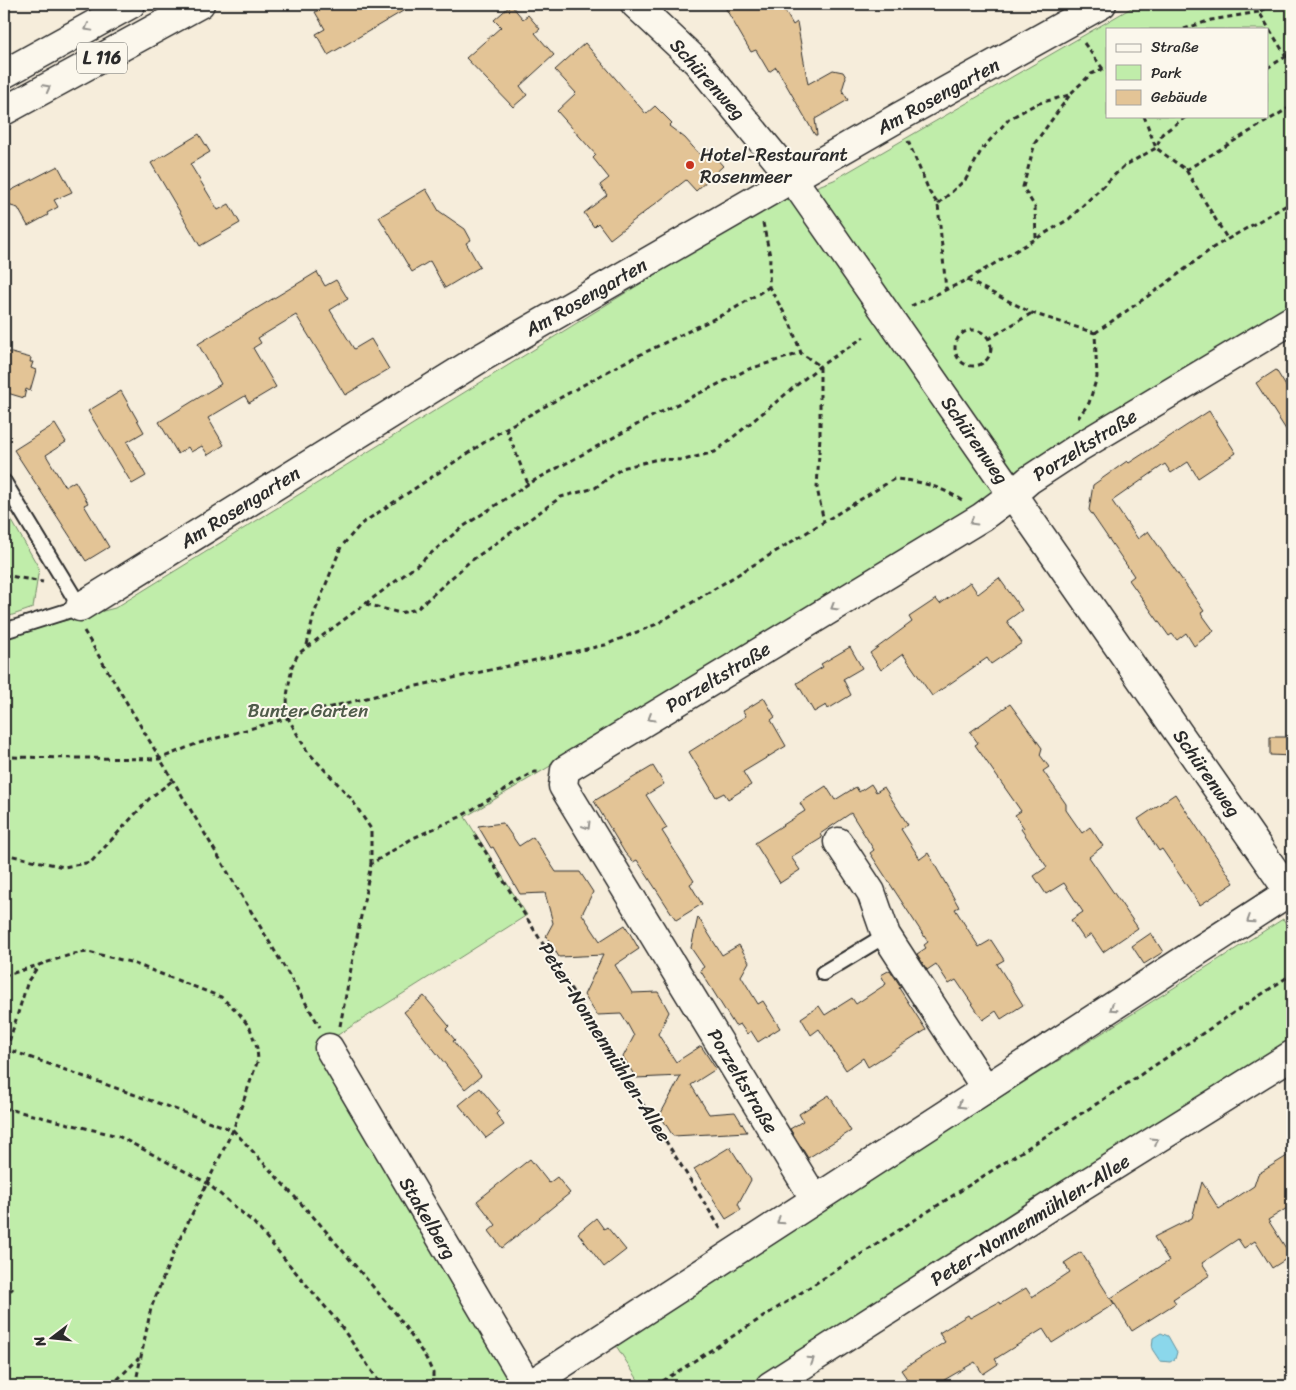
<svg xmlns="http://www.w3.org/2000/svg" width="1296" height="1390" font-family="Sriracha,sans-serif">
	<rect width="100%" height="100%" fill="#f6eddb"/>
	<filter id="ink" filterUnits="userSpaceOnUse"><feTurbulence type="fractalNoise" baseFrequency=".02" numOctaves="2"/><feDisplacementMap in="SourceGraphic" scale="10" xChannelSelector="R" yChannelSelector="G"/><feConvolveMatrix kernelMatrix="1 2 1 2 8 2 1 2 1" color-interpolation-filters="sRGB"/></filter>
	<g filter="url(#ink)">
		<g fill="#c0edaa" stroke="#768c6a" fill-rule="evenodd">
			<path d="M1138,4H1292V306L982,508L465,817L527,915L314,1050L518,1386H4V636L115,608L768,205L834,180ZM1107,29H1267V116H1107Z"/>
			<polygon points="4,507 39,568 33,608 4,618"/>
			<polygon points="1283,919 1292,932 1292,1042 759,1386 642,1386 613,1341"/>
		</g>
		<polygon fill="#8bd7eb" stroke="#65929e" points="1161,1333 1168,1336 1177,1352 1175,1359 1170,1362 1160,1361 1152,1349 1153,1338"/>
		<g fill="#e3c496" stroke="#2b2b2b">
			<polygon points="330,4 415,4 328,55 316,34 325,29 315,12"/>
			<polygon points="723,4 781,4 793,25 797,22 808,84 833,70 843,72 846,77 842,90 848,100 815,119 817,135 815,135 776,67 769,72 756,50 751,52"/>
			<polygon points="511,5 523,19 528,15 540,29 535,33 554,55 520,86 527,95 513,107 466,58 501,27 494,20"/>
			<polygon points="585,43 646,114 655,106 672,123 669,126 685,138 700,155 707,148 723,166 696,191 686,180 610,239 598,223 594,227 584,213 607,195 600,185 609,178 593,158 596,155 557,111 576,93 555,70"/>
			<polygon points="199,134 210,152 190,164 218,210 229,204 240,223 200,246 151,163"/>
			<polygon points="58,166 72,192 54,200 58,207 47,213 48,215 28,226 18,208 4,204 4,194"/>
			<polygon points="426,189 439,211 465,229 471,240 466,243 480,267 445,288 430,261 412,272 379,217"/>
			<polygon points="317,272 325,286 336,280 348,299 330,310 354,349 371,339 389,369 345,395 296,315 258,338 261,343 253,348 276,387 249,403 245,396 208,418 224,445 208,455 202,446 191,452 188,447 178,454 159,422 221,384 198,344"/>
			<polygon points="4,351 31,358 30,362 33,362 31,368 36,370 30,391 26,389 24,398 4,392"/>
			<polygon points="1276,370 1292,396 1292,439 1256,383"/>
			<polygon points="121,391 144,432 127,442 146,476 132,484 88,411"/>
			<polygon points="1209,411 1236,453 1198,478 1188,462 1171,473 1165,464 1112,501 1138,539 1148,531 1204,611 1201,613 1214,631 1194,646 1186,633 1177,640 1172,634 1169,636 1129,580 1134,576 1089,510 1093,485 1127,461 1129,463"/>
			<polygon points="55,424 66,442 46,455 65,487 75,481 88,503 84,505 109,547 86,561 14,450"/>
			<polygon points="999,578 1022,610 1007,621 1022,643 991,664 987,658 932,696 903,654 881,670 870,653 912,622 909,617 936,599 940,604 970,582 978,594"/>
			<polygon points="850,647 862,668 843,679 851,695 828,709 826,705 814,712 797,683 823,667 821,664"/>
			<polygon points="764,698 775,717 771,720 786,746 743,772 751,785 728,799 724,793 716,797 689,752 746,716 743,711"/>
			<polygon points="1010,704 1042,748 1040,755 1049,767 1043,771 1066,804 1066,810 1082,833 1090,827 1103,846 1089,857 1138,928 1103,952 1091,934 1084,939 1071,920 1083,912 1064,883 1046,894 1034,876 1047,867 1021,829 1024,828 1015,815 1021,811 975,745 978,743 970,732"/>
			<polygon points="1270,737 1292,737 1292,756 1270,755"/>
			<polygon points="653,766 664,784 646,795 667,828 662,831 694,881 690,884 702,904 676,920 637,860 633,862 625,853 594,801"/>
			<polygon points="871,784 876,792 884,787 908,825 901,829 920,859 928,853 959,907 955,909 979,947 991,940 1004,960 997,964 1023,1005 1001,1019 996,1011 983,1020 956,980 949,984 936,964 927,970 917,954 926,948 924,945 928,942 870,853 874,850 851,813 820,834 822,838 791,857 800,870 780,883 755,843 805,811 800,803 826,786 835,800 856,787 859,792"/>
			<polygon points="1175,794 1234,883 1200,905 1162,849 1159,851 1138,819"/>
			<polygon points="503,823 519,846 533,837 556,872 580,872 593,892 582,914 600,941 625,925 639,949 615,965 632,993 658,992 669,1012 658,1034 676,1062 701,1046 716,1069 691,1085 709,1114 735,1112 747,1132 673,1136 660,1115 681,1076 636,1078 623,1057 634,1036 628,1025 621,1014 597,1015 584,995 603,955 559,957 546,936 553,923 545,893 520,894 493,847 491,848 478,826"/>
			<polygon points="698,917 722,955 739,945 749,962 741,976 758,1004 763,1001 780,1028 758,1042 751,1031 747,1034 740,1024 735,1026 700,970 704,967 691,948"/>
			<polygon points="1151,933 1163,952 1144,964 1132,946"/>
			<polygon points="890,970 901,987 899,988 926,1030 868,1067 863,1058 846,1070 819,1029 811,1035 801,1018 819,1006 825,1015 852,998 856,1004 886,984 881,975"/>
			<polygon points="424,996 449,1026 446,1029 455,1040 453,1041 481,1076 465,1089 404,1012"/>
			<polygon points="480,1088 499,1111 496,1114 504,1125 486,1138 459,1105"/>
			<polygon points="829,1095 851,1131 808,1158 790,1129 803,1121 799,1114"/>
			<polygon points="730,1147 751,1180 738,1204 741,1210 726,1219 694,1169"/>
			<polygon points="1292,1153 1292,1205 1268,1220 1291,1256 1272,1268 1255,1241 1244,1248 1238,1239 1202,1263 1210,1275 1173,1299 1176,1303 1132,1331 1111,1298 1169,1261 1154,1237 1192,1218 1202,1182 1219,1209 1254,1186 1258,1174"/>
			<polygon points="530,1159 549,1183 557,1177 570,1193 502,1248 489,1231 496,1225 477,1201"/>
			<polygon points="596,1218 604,1229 607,1227 626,1250 604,1267 578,1233"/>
			<polygon points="1081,1252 1114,1304 1052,1343 1043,1329 995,1359 998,1364 983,1374 975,1362 934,1386 912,1386 901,1370 945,1342 939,1333 968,1315 970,1318 999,1302 1000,1304 1026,1288 1032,1297 1070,1272 1064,1263"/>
		</g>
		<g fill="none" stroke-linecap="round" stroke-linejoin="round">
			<defs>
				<g id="service">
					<polyline points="4,482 80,607 4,631"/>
					<polyline points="823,973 886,935"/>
				</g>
				<g id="minor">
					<polyline points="80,607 479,359 899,117 1102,4"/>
					<polyline points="838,842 871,892 886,935 986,1089"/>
					<polyline points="329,1048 528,1386"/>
					<polyline points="814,1198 563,786 565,770 982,517 1013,494 1029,480 1078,448 1292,320"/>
					<polyline points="528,1386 1292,890"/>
					<polyline points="770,1386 1061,1199 1292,1055"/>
				</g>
				<polyline id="secondary" points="635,4 697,62 792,178 1292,896"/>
				<g id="primary">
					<polyline points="4,74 131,4"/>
					<polyline points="4,111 200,4"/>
				</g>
			</defs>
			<use href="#service" stroke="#2b2b2b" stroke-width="18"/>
			<use href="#minor" stroke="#2b2b2b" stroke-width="31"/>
			<use href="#secondary" stroke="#2b2b2b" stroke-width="31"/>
			<use href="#primary" stroke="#2b2b2b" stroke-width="31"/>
			<g stroke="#2b2b2b" stroke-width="3" stroke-dasharray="5 4" stroke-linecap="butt">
				<polyline points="1272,4 1259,12 1292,66"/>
				<polyline points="1184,29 1211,20 1259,12"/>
				<polyline points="1084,43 1103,69"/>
				<polyline points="1267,68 1292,53"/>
				<polyline points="1144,116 1156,148 1186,170 1228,240"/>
				<polyline points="908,141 930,193 938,204 946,290"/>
				<polyline points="1186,170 1292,106"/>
				<polyline points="938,204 966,179 982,149 1009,119 1036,104 1069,95 1091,74 1107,67"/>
				<polyline points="763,223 770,256 769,287 790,323 801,353 820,366"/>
				<polyline points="1036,238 1035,207 1023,187 1035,143 1069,96"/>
				<polyline points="967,280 1032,313 1095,333 1097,377 1089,403 1078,418"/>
				<polyline points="911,306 967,280 1069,219 1124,166 1156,148 1162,134 1187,116"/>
				<circle cx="973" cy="348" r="18"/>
				<polyline points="1095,333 1168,282 1214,247 1292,202"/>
				<polyline points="988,339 1032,313"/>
				<polyline points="820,367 820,436 817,488 824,522"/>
				<polyline points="506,428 528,484"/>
				<polyline points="4,575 43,582"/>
				<polyline points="366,604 400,613 417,609 468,563 561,497 595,488 622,468 658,459 684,460 715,452 820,366 864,337"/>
				<polyline points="84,631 320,1027"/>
				<polyline points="307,645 314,614 341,547 361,524 506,428 621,364 732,310 769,287"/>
				<path d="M4,757L159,759L196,744L288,718L398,690L605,645L657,624L894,479C918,480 941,487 962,500"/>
				<polyline points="475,835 722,1231"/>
				<polyline points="4,854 64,867 91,862 150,798 172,781"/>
				<polyline points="371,864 371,829 350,797 307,751 288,718 287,696 292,666 298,654 416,566 461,528 528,484 653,416 749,369 801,353"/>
				<polyline points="4,976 73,954 88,952 130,962 221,997 238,1012 250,1028 257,1048 258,1060 233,1130 175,1249 151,1308 135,1386"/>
				<polyline points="340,1026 371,864 413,838 460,817 534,772 541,772"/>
				<polyline points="4,1048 233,1130 319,1223 397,1315 426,1358 433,1373 433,1386"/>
				<polyline points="4,1058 28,981 39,965"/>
				<polyline points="4,1108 118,1136 207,1183 254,1223 338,1322 382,1386"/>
				<polyline points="4,1297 13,1288"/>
				<polyline points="111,1386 139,1358"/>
				<polyline points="655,1386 1104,1099 1292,974"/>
			</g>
			<use href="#service" stroke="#fbf7ec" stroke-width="14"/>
			<use href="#minor" stroke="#fbf7ec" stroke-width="28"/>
			<use href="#secondary" stroke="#fbf7ec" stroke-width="28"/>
			<use href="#primary" stroke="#fbf7ec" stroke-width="28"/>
		</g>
		<defs><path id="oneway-chevron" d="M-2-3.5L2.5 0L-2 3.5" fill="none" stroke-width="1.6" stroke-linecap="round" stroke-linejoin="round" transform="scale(1.25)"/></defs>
		<g stroke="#93918c">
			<use href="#oneway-chevron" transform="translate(88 28) rotate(151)"/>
			<use href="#oneway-chevron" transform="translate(47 88) rotate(-28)"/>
			<use href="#oneway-chevron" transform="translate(973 522) rotate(149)"/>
			<use href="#oneway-chevron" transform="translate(834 607) rotate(149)"/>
			<use href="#oneway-chevron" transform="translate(651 718) rotate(149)"/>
			<use href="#oneway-chevron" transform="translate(587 826) rotate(59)"/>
			<use href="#oneway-chevron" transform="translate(1250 920) rotate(147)"/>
			<use href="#oneway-chevron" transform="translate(1113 1008) rotate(147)"/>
			<use href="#oneway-chevron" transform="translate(961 1105) rotate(148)"/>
			<use href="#oneway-chevron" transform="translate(1155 1141) rotate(-32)"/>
			<use href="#oneway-chevron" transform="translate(780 1221) rotate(146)"/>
			<use href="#oneway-chevron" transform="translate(811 1360) rotate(-33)"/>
		</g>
	</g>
	<circle fill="#c8321e" stroke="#fbf7ec" stroke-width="2" cx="690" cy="165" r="5"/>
	<g text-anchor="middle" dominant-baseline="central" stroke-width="4" stroke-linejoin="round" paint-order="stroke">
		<rect fill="#fbf7ec" stroke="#696865" stroke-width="1" x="77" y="42.5" width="50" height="31" rx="4"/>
		<g font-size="18" font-weight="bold" fill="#2b2b2b">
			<text x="102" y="58">L 116</text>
		</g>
		<g font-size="19" fill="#2b2b2b" stroke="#fbf7ec">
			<text transform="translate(708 79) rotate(48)">Schürenweg</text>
			<text transform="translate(938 96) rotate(-29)">Am Rosengarten</text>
			<text transform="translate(586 297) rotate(-30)">Am Rosengarten</text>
			<text transform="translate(975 440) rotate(55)">Schürenweg</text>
			<text transform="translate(1085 445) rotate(-32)">Porzeltstraße</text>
			<text transform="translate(240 507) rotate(-32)">Am Rosengarten</text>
			<text transform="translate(718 677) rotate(-31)">Porzeltstraße</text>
			<text transform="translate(1207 773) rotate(55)">Schürenweg</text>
			<text transform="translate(605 1042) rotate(58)">Peter-Nonnenmühlen-Allee</text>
			<text transform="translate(743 1081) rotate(59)">Porzeltstraße</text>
			<text transform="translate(428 1218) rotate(59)">Stakelberg</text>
			<text transform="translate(1030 1220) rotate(-32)">Peter-Nonnenmühlen-Allee</text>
		</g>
		<g font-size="19" fill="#2b2b2b" stroke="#fbf7ec" text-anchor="start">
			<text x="700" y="154">Hotel-Restaurant<tspan x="700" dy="22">Rosenmeer</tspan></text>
		</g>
		<g font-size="19" fill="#505c4b" stroke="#fbf7ec">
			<text x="308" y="710">Bunter Garten</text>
		</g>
	</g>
	<rect width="1296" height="1390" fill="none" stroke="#fbf7ec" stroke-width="20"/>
	<rect x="10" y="10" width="1276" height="1370" fill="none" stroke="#2b2b2b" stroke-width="2" filter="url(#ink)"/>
	<rect x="1106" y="28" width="162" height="90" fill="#fbf7ec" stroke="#a8a59f"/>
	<rect x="1116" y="44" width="25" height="8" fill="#fbf7ec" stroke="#a8a59f"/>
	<text x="1151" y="52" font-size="15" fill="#2b2b2b">Straße</text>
	<rect x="1116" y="65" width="25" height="15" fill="#c0edaa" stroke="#a8a59f"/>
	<text x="1151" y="78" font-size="15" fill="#2b2b2b">Park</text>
	<rect x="1116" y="90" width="25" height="15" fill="#e3c496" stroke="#a8a59f"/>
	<text x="1151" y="102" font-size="15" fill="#2b2b2b">Gebäude</text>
	<g transform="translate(52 1338) rotate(254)" stroke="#fbf7ec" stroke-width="4" paint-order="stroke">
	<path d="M0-4L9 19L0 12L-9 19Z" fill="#2b2b2b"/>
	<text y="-8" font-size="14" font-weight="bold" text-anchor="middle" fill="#2b2b2b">N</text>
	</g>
</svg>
